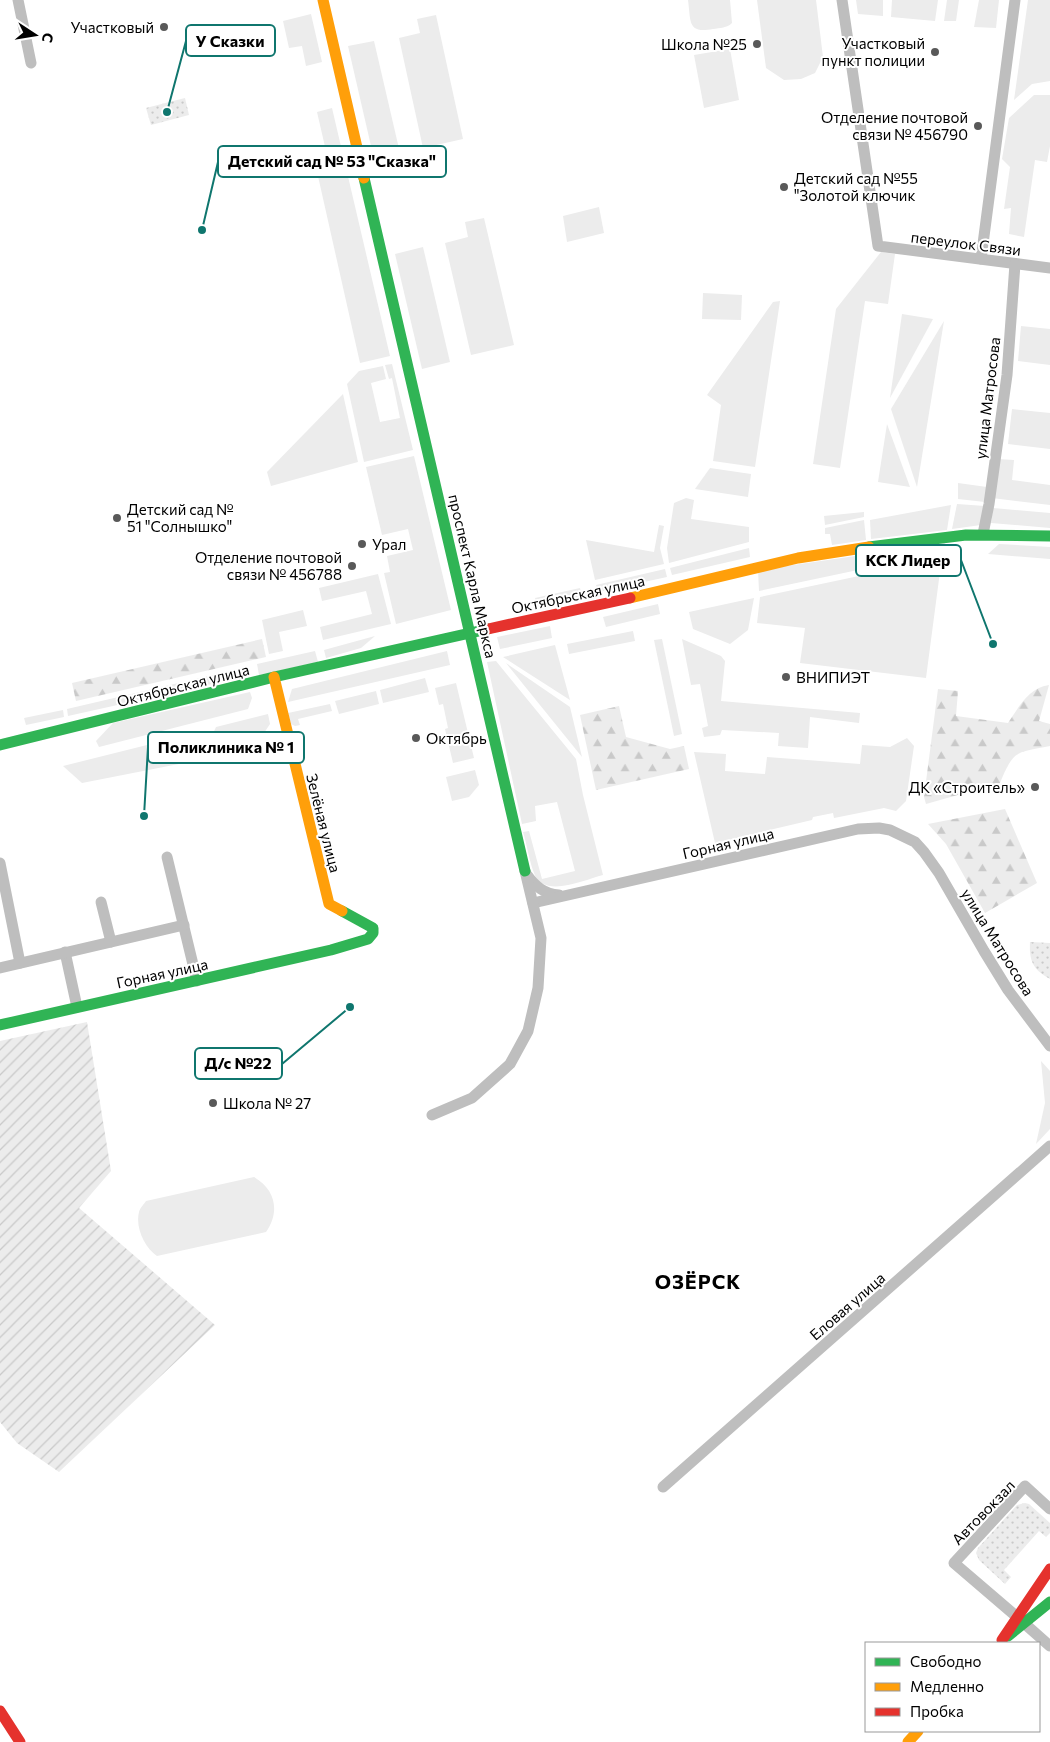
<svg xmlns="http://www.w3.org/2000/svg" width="1050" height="1742" font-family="Commissioner,sans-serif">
	<defs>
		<pattern id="forest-firs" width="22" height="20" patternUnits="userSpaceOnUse" patternTransform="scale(1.25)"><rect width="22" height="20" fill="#ececec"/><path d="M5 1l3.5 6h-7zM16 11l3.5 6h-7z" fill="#c9c9c9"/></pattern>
		<pattern id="park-dots" width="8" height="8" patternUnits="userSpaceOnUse" patternTransform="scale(1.25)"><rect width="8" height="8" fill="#ececec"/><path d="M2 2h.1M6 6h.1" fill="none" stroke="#c9c9c9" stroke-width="1.8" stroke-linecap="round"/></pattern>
		<pattern id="garden-furrows" width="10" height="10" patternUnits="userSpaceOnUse" patternTransform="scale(1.25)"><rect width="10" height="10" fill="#ececec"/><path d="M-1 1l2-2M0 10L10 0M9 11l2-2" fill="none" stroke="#c9c9c9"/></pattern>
	</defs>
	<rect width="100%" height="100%" fill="#fff"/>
	<g fill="#ececec">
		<path d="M688,0H730L732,23C727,28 720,28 713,29C687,34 691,21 688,0Z"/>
		<polygon points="757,0 816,0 823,57 815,73 801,79 784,80 766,68"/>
		<polygon points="856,0 883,0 883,16 858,14"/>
		<polygon points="892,0 938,0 935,21 891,17"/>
		<polygon points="947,0 959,0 956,21 944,21"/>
		<polygon points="979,0 999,0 996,28 974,27"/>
		<polygon points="1028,0 1050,0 1050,81 1032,84 1014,100"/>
		<polygon points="311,14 322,62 306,66 302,46 289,48 283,21"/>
		<polygon points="436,15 463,139 423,148 399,38 420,33 417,19"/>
		<polygon points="374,41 400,153 374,159 348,46"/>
		<polygon points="730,49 739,100 704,108 694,55"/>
		<polygon points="1034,95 1050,95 1050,146 1047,162 1035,160 1024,237 1009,234 1011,208 1004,209 1010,167 1002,159 1009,118"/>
		<polygon points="332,108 390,356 360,363 313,154 326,151 317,112"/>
		<polygon points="599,207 604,233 567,242 563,216"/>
		<polygon points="484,218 514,345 471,355 445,243 468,237 465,222"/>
		<polygon points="423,247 450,362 422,369 395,254"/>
		<polygon points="881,252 895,254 888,304 865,301 840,468 813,464 836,309"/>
		<polygon points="703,293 742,295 741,320 702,319"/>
		<polygon points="780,301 755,467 713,461 721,405 707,395 773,302"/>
		<polygon points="902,314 933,319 890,398"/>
		<polygon points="944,321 917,487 891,409"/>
		<polygon points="1021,326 1050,329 1050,365 1018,361"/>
		<polygon points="392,364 413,450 364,462 347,384 359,371 383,366 386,379 371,383 380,422 400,418 392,378 389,379 385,365"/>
		<polygon points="343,394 358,462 271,486 267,472"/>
		<polygon points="1012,409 1050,413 1050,449 1008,444"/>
		<polygon points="887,424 910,487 878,482"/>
		<polygon points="414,456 451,610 396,624 384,573 390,572 387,556 413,550 408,529 382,535 366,467"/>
		<polygon points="998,459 1014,460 1012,480 1050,485 1050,505 992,498"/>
		<polygon points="710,468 751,474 748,497 695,489"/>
		<polygon points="958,483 987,487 985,502 958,499"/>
		<polygon points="686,498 694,500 691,519 749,527 749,542 669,563 667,548 674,503"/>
		<polygon points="957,504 985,506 981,525 952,529"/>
		<polygon points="951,505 947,530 871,539 870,520"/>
		<polygon points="993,508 1050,513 1050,528 991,523"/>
		<polygon points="864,512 864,517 825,525 824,516"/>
		<polygon points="864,520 866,540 832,545 830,534 825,534 825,528"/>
		<polygon points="659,525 664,526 660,548 664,564 595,580 586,540 654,552"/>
		<polygon points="945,543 942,558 891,563 759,591 758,570"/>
		<polygon points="999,544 1050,547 1050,559 988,554"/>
		<polygon points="749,548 750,557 672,575 670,568"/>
		<polygon points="941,564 926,678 800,663 805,628 757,623 760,597 892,569"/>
		<polygon points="665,569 667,577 598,592 596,585"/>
		<polygon points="378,574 391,624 323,640 320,627 372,614 366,591 322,601 319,588"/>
		<polygon points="580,588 582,596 537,606 535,598"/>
		<polygon points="754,598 748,630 730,644 693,629 689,612"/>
		<polygon points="658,604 660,614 606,627 603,617"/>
		<polygon points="303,610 307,626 279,632 283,651 269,654 262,620"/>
		<polygon points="550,626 552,638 500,649 497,637"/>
		<polygon points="633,631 635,641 569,654 567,644"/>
		<polygon points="375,636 361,648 326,658 324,650"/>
		<polygon points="662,639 682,734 674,736 654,640"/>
		<polygon points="682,639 721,656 725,661 721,701 860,713 859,723 810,717 808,748 778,746 779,733 722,730 720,735 704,737 702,728 708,726 700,684 691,685"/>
		<polygon points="555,645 570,700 503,657"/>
		<polygon points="315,651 318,662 259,675 257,664"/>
		<polygon points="447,651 450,665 288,702 292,689"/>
		<path d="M496,661L576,759L583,795L603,875C584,880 543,899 534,873C529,860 527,845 523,832L529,831L542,879L575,871L557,802L535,806L536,821L522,824L487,662Z"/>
		<polygon points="506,663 570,707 582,757"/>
		<polygon points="247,667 248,676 68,716 67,709"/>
		<polygon points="425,678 429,692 383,703 380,690"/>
		<polygon points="456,683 474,758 453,763 445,729 448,728 443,704 439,705 435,688"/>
		<polygon points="376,691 379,704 339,714 335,701"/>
		<polygon points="250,692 252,698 248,709 99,747 96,741 113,723"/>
		<polygon points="330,704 332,711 298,719 300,725 295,726 291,724 288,713"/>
		<polygon points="63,710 64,717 26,725 24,718"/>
		<polygon points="268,714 270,724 262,736 202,757 216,727"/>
		<polygon points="203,731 189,762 82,783 63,766"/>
		<polygon points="907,738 914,746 906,801 896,811 884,808 834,818 833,813 813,817 812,820 715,843 694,752 726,754 725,771 765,774 767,757 860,764 862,745 890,747"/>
		<polygon points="475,770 479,785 469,797 452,801 446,777"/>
		<polygon points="1041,1061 1050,1071 1050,1129 1036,1144 1045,1103"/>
		<path d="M254,1177C276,1190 280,1212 266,1232L157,1256C145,1248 135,1228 139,1212C140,1208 144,1204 146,1201Z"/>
	</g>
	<g fill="url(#forest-firs)">
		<polygon points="262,639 266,657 76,701 72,683"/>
		<path d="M1049,685L1039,721L1050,724V746C1016,753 1014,749 1000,783L926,804L924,797L938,689L958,691L956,716L1008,723C1019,707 1028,688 1049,685Z"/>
		<polygon points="619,706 626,737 670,749 684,746 689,769 596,790 580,715"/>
		<polygon points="1005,809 1037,883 985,913 946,844 928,824"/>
	</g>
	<g fill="url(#park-dots)">
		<polygon points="185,98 189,115 151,125 146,108"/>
		<path d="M1030,942L1050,943V979C1033,970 1029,961 1030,942Z"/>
		<polygon points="1025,1503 1029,1504 1050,1523 1050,1533 1046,1537 1039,1531 1004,1570 1011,1577 1005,1584 979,1560 976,1553 978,1548 1017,1505"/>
	</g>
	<polygon fill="url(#garden-furrows)" points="87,1022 111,1171 79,1208 215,1325 59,1472 17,1443 0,1422 0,1041"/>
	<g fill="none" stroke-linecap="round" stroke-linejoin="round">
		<g stroke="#bebebe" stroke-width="11">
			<polyline points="18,0 31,63"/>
			<polyline points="842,0 878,246 1050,268"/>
			<polyline points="981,259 1015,0"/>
			<polyline points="983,534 989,504 1007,375 1015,264"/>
			<polyline points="167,857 197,981"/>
			<polyline points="0,863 20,963"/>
			<path d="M527,875C535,886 544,894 559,895"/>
			<polyline points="101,902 111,942"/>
			<polyline points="533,903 858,829 879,828 890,830 915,842 924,852 939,873 984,951 1008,990 1050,1046"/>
			<polyline points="65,952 77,1007"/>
			<polyline points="0,968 184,925"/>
			<polyline points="432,1115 472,1098 510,1064 528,1031 538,988 541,938 525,871"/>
			<polyline points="663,1487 1050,1146"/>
			<polyline points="1017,1617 954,1563 1025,1486 1050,1509"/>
			<polyline points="1025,1624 1050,1646"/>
		</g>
		<g stroke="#30b455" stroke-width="11">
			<polyline points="364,178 525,871"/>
			<polyline points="869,547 966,535 1050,536"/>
			<polyline points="0,745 274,677 488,629"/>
			<polyline points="0,1025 331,950 368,939 373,933 373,928 342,911"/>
			<polyline points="1008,1636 1050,1602"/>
		</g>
		<g stroke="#ff9f0a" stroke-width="11">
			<polyline points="323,0 364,178"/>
			<polyline points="630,598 798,558 869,547"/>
			<polyline points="274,677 329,904 342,911"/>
			<polyline points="908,1742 918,1731"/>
		</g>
		<g stroke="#e5322d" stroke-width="11">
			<polyline points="488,629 630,598"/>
			<polyline points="1002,1640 1050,1569"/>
			<polyline points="0,1711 20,1742"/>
		</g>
	</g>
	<g fill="#595959" stroke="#fff" stroke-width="2">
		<circle cx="164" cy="27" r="5"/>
		<circle cx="757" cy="44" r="5"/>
		<circle cx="935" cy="52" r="5"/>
		<circle cx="978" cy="126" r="5"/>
		<circle cx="784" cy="187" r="5"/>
		<circle cx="117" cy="518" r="5"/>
		<circle cx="362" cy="544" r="5"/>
		<circle cx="352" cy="566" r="5"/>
		<circle cx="786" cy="677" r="5"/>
		<circle cx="416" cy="738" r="5"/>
		<circle cx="1035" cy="787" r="5"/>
		<circle cx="213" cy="1103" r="5"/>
	</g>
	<g text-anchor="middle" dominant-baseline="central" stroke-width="4" stroke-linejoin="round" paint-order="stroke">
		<g font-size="15" fill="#000" stroke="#fff" text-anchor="end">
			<text x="154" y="27">Участковый</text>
			<text x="925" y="43">Участковый<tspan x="925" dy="17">пункт полиции</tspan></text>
			<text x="747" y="44">Школа №25</text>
			<text x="968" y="117">Отделение почтовой<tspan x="968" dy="17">связи № 456790</tspan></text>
			<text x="794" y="178" text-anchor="start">Детский сад №55<tspan x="794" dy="17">"Золотой ключик</tspan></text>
			<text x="127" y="509" text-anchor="start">Детский сад №<tspan x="127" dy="17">51 "Солнышко"</tspan></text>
			<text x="372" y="544" text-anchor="start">Урал</text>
			<text x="342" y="557">Отделение почтовой<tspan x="342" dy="17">связи № 456788</tspan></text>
			<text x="796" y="677" text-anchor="start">ВНИПИЭТ</text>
			<text x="426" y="738" text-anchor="start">Октябрь</text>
			<text x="1025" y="787">ДК «Строитель»</text>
			<text x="223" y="1103" text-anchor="start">Школа № 27</text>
		</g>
		<g font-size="15" fill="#000" stroke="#fff">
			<text transform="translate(966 243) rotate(7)">переулок Связи</text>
			<text transform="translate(987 398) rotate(-83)">улица Матросова</text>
			<text transform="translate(473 576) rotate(77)">проспект Карла Маркса</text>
			<text transform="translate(578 594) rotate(-12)">Октябрьская улица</text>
			<text transform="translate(183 685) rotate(-14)">Октябрьская улица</text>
			<text transform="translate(324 823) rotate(76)">Зелёная улица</text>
			<text transform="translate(728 843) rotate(-13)">Горная улица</text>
			<text transform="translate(998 942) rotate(58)">улица Матросова</text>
			<text transform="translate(162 973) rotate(-12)">Горная улица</text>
			<text transform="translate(847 1306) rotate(-41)">Еловая улица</text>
			<text transform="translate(983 1512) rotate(-46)">Автовокзал</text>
		</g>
		<g font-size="20" font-weight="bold" letter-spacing="1" fill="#000" stroke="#fff">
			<text x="698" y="1281">ОЗЁРСК</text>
		</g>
	</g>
	<path fill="none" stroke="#0f766e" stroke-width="2" d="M167 112L186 41M202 230L218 162M993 644L961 560M144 816L148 747M350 1007L282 1064"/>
	<g fill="#0f766e" stroke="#fff" stroke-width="2">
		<circle cx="167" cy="112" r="5"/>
		<circle cx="202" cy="230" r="5"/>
		<circle cx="993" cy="644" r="5"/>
		<circle cx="144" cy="816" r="5"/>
		<circle cx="350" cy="1007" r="5"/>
	</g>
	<g fill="#fff" stroke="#0f766e" stroke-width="2">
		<rect x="186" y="25" width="89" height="31" rx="5"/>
		<rect x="218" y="146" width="228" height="31" rx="5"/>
		<rect x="856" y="545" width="105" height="31" rx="5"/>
		<rect x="148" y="732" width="156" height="31" rx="5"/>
		<rect x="195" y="1048" width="87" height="31" rx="5"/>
	</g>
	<g font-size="16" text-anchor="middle" font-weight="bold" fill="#000">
		<text x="230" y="47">У Сказки</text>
		<text x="332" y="167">Детский сад № 53 "Сказка"</text>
		<text x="908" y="566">КСК Лидер</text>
		<text x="226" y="753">Поликлиника № 1</text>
		<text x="238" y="1069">Д/с №22</text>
	</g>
	<rect x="865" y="1642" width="175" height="90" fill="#ffffff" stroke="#999999"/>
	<rect x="875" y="1658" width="25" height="8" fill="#30b455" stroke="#999999"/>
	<text x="910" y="1667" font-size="15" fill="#000000">Свободно</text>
	<rect x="875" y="1683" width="25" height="8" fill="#ff9f0a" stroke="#999999"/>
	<text x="910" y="1692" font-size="15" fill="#000000">Медленно</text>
	<rect x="875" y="1708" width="25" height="8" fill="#e5322d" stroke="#999999"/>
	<text x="910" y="1717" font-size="15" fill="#000000">Пробка</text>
	<g transform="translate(35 35) rotate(102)" stroke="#ffffff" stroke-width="4" paint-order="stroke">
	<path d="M0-4L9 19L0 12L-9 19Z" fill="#000000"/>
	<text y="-8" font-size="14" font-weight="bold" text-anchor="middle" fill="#000000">С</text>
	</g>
</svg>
